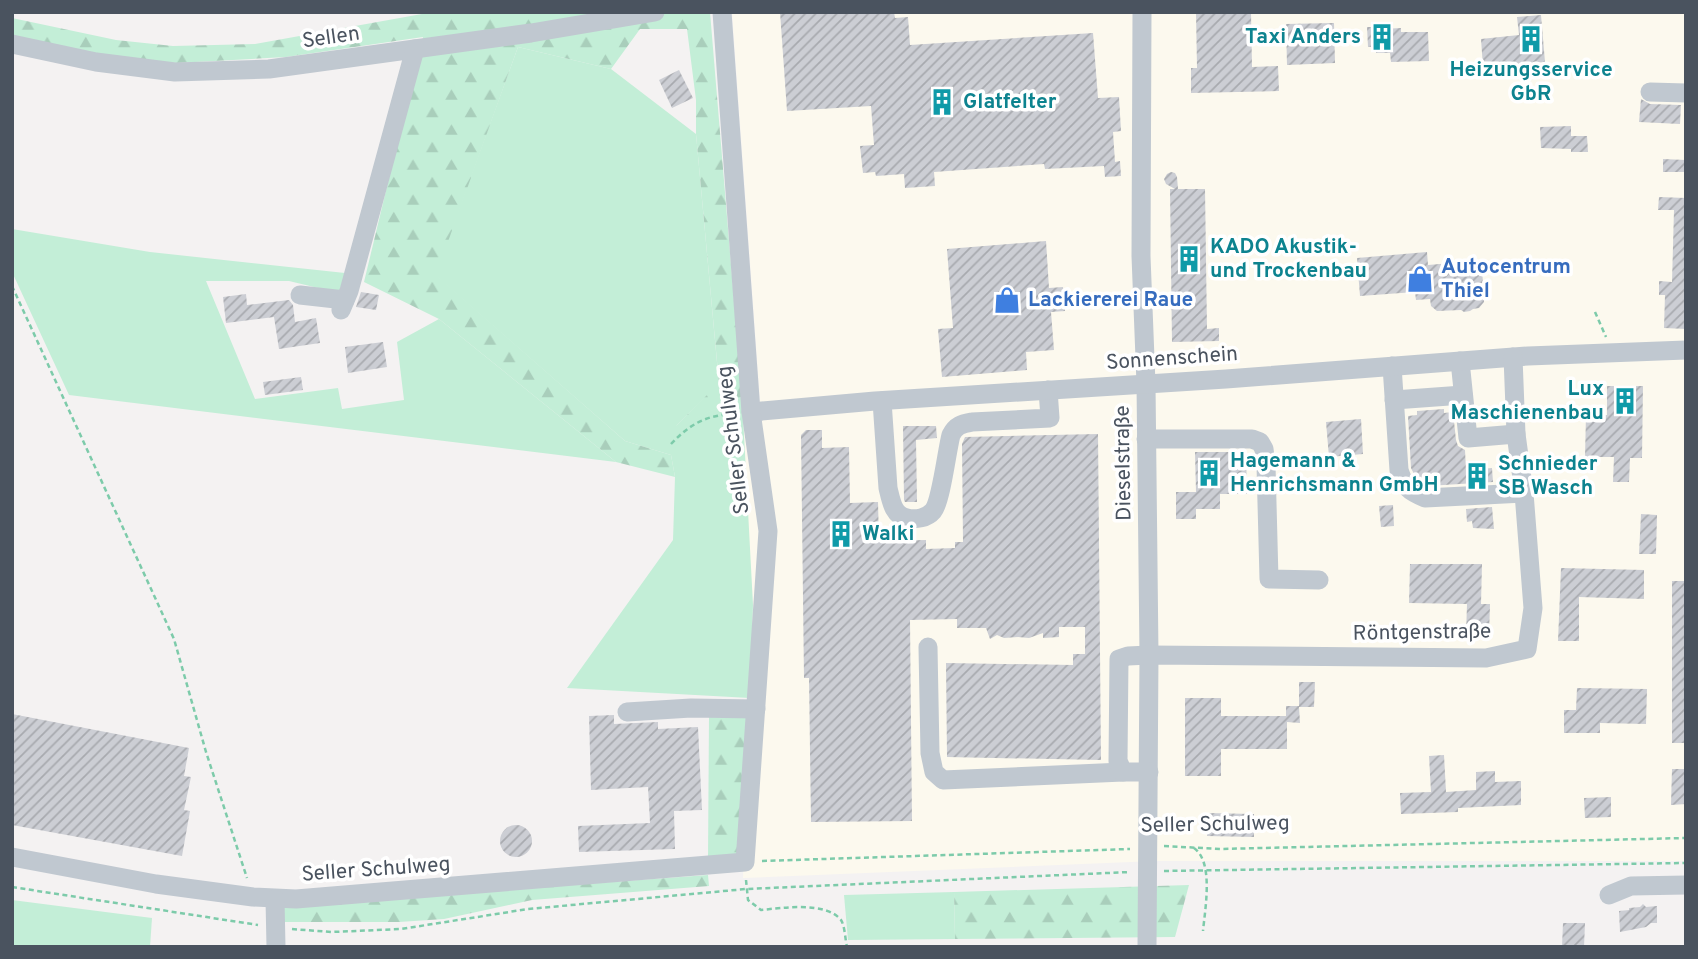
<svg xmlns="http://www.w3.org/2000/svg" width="1698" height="959" font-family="Overpass,sans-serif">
	<defs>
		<pattern id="forest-firs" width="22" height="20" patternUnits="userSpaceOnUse" patternTransform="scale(1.75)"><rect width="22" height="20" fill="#c3eed7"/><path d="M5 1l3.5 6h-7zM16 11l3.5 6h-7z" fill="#a9cebb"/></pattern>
		<pattern id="building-hatch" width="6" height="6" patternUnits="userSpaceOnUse" patternTransform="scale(1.75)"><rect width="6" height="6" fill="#ccced4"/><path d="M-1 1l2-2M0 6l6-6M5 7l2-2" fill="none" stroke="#a8aaaf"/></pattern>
	</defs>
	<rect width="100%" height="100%" fill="#f4f2f2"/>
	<polygon fill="#fcf9ee" points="732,12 1686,12 1686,861 1155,861 743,878 753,605 739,403 760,401"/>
	<g fill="#c3eed7">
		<polygon points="518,47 611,69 696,134 719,384 676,426 742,397 753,605 750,698 567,688 673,540 675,477 671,455 625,441 435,275"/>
		<polygon points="12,229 150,252 345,273 339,293 289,281 206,281 255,399 338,388 342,409 404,400 397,342 439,319 616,462 69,395 12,272"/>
		<polygon points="954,892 955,939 848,940 844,895"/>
		<polygon points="12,900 152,918 150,947 12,947"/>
	</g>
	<g fill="url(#forest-firs)">
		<polygon points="433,12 710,12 742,397 674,428 719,383 696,134 696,100 687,29 640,29 611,69 518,47 436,275 625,441 671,455 675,477 616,462 439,319 364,282 423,37 286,57 177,63 111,58 12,36 12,18 116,40 173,46 255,44"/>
		<polygon points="709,717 749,718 737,856 708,859"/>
		<polygon points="708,875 709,886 532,900 444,919 399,922 281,922 282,906"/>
		<polygon points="1189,885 1175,937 955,939 954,892"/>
	</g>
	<g fill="url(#building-hatch)">
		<polygon points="780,12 894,12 895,18 908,17 910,45 1093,33 1098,98 1119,97 1121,131 1113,132 1115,162 1120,161 1121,176 1105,177 1104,166 1045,169 1044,164 934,172 935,186 905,188 904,174 876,176 875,172 863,173 860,146 874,145 871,106 787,111"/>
		<polygon points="1196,12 1251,12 1252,67 1278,66 1279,91 1191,93 1191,68 1197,68"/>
		<polygon points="1541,15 1545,62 1483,67 1481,39 1519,35 1517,17"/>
		<polygon points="1334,23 1335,63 1287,65 1286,24"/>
		<polygon points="1367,27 1382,27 1382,29 1401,28 1401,32 1428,32 1429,61 1391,62 1390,53 1376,53 1376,47 1368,47"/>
		<polygon points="679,70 693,98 672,108 659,80"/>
		<polygon points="1641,99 1650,104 1681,105 1680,124 1639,122"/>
		<polygon points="1571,126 1571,136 1587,136 1588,152 1571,152 1571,149 1541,148 1540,127"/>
		<polygon points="1663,159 1686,160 1686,172 1663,172"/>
		<polygon points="1171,172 1175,173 1177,177 1178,189 1205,189 1207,329 1219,328 1219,341 1172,342 1170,189 1175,189 1166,184 1164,179 1167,174"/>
		<polygon points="1659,197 1686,198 1686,329 1664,328 1665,295 1659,295 1659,281 1672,282 1674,210 1658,210"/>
		<polygon points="1046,241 1049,288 1063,287 1065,311 1051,312 1054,350 1026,352 1027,370 942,377 938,329 953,328 947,249"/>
		<polygon points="1427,252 1428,265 1475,261 1482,267 1484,302 1479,308 1473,309 1470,311 1464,312 1461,310 1437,311 1431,306 1430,299 1416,300 1415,292 1360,296 1357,258"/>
		<polygon points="361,292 379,295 376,310 356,307"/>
		<polygon points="246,294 247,305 289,300 293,305 295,322 316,318 320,343 279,349 274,317 226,323 223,297"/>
		<polygon points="383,342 387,367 348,373 345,347"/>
		<polygon points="301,377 303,390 265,395 263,382"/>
		<polygon points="1607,386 1643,386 1642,458 1630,458 1629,482 1613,482 1614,457 1585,457 1586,415 1607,415"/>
		<polygon points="1444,409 1444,413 1453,412 1456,440 1458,446 1465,450 1466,470 1492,468 1493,482 1427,486 1416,478 1411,468 1408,416 1417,415 1417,411"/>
		<polygon points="1361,419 1363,454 1329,457 1326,422"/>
		<polygon points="903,426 936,426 937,438 916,440 917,502 905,502 904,500"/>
		<polygon points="806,430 822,430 822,448 849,447 850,503 878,502 879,541 926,540 926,549 955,548 955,542 963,542 962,444 965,437 1098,434 1101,760 947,757 946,663 1073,665 1073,654 1085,654 1085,627 1059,627 1059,637 1043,638 1043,633 1029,638 1018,637 1004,638 997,635 990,639 986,628 957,628 957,619 910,620 912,821 811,822 809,678 804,678 801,435"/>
		<polygon points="1195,452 1246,452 1247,494 1220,494 1220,509 1196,509 1196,519 1176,519 1176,492 1196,492"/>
		<polygon points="1393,505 1394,526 1381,527 1379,506"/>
		<polygon points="1492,507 1494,529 1473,528 1472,521 1467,522 1466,509"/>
		<polygon points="1641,514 1657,515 1656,554 1639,554"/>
		<polygon points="1410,564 1482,564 1481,604 1490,604 1489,636 1466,635 1467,604 1409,603"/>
		<polygon points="1561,568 1644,570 1644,599 1579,597 1579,641 1558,641"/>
		<rect x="1672" y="581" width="14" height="162"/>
		<polygon points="1299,682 1315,682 1314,707 1299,707 1300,723 1287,722 1287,749 1221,749 1221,776 1185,776 1185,698 1221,698 1221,716 1286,716 1286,706 1299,706"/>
		<polygon points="1577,688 1647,689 1646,724 1600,723 1600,733 1564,733 1564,710 1576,710"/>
		<polygon points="12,714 189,748 184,776 191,777 184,810 190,811 182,856 12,825"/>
		<polygon points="614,715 614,724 658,722 658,729 698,727 702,810 674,811 675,849 579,852 578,826 650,823 648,787 591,790 589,716"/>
		<polygon points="1444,755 1446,792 1476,790 1476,772 1495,771 1495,782 1521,781 1521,805 1458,808 1458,812 1401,814 1400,793 1431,792 1429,756"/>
		<polygon points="1672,769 1686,769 1686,804 1671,805"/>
		<polygon points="1611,797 1611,817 1585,818 1584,798"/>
		<polygon points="1207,813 1254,814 1254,837 1207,836"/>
		<circle cx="516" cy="841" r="16"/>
		<polygon points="1643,904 1646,907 1657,906 1657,923 1651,923 1646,927 1620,932 1619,911 1629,910 1629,908 1640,907"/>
		<polygon points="1563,923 1585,923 1584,947 1562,947"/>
	</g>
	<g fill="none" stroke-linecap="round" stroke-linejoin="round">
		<g stroke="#7dcbaa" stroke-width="2.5" stroke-dasharray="5 3.5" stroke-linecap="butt">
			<polyline points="12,286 174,639 206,752 247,878"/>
			<polyline points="1595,312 1606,337"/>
			<path d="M671,444C690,424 706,415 734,414"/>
			<polyline points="1164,846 1220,849 1686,838"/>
			<path d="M1194,848C1214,862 1205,909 1203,931"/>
			<polyline points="762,861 1130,849"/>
			<polyline points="1164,871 1686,863"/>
			<path d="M746,880L748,900L761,910C781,908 826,901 841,920C845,926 845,939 847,947"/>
			<polyline points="12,887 258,925"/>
			<polyline points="292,929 331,932 401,929 528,909 746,889 1130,872"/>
		</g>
		<g stroke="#c0c8d0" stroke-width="19">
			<polyline points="1142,12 1141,256 1146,384 1149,655 1147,947"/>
			<polyline points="12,44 96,62 175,72 269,69 531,33 655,12"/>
			<polyline points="1650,92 1686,93"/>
			<polyline points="300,295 345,300"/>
			<polyline points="341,310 349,291 415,49"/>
			<polyline points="1460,361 1468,438 1516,434"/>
			<path d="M1392,366L1399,470C1405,488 1408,491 1425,498L1524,493"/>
			<polyline points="1394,400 1463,395"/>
			<path d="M882,401L888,488C891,500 893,516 907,518C916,520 927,518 933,511C941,502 947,450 951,435C956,425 962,424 972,422L1050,418L1048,390"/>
			<polyline points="751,412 875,401 1226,379 1528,356 1686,350"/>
			<polyline points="1146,439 1252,439 1260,442 1264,449 1266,465 1269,579 1319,580"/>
			<polyline points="928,647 930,753 934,772 943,780 1123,772"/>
			<polyline points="627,712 691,708 756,709"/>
			<polyline points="1149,772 1123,772 1118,761 1119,659 1128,656 1149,655 1486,658 1527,649 1533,608 1524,493 1516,434 1513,357"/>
			<polyline points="12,857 156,884 253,897 296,899 745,862 768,531 751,412 722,12"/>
			<polyline points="1609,895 1631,886 1686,885"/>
			<polyline points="275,899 276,947"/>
		</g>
	</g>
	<defs>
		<symbol id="building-bare" viewBox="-9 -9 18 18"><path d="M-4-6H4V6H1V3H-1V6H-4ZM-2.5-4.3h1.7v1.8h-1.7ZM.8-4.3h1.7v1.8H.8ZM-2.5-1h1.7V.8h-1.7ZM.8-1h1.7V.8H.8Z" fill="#0f9aa8" stroke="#fff" stroke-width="2.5" paint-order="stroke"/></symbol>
		<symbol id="shop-bare" viewBox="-9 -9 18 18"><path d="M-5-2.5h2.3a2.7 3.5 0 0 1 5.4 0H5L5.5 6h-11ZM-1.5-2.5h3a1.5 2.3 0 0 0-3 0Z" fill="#3f7fe0" stroke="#fff" stroke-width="2.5" paint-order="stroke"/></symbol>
	</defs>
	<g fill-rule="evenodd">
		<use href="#building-bare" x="1363" y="18" width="38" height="38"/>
		<use href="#building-bare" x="1512" y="20" width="38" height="38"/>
		<use href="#building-bare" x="923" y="83" width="38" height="38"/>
		<use href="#building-bare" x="1170" y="240" width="38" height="38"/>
		<use href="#shop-bare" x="1401" y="260" width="38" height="38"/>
		<use href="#shop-bare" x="988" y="281" width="38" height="38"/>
		<use href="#building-bare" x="1606" y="382" width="38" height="38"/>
		<use href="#building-bare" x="1190" y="454" width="38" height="38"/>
		<use href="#building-bare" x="1458" y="457" width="38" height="38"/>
		<use href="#building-bare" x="822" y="515" width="38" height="38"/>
	</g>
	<g text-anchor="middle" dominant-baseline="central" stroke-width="7" stroke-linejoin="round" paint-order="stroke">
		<g font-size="21" font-weight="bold" fill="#0d838f" stroke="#fff" text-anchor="start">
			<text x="1361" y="37" text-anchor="end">Taxi Anders</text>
			<text x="1531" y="70" text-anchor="middle">Heizungsservice<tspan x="1531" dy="24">GbR</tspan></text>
			<text x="963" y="102">Glatfelter</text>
			<text x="1210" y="247">KADO Akustik-<tspan x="1210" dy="24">und Trockenbau</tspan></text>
			<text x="1604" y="389" text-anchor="end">Lux<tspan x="1604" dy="24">Maschienenbau</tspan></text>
			<text x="1230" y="461">Hagemann &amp;<tspan x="1230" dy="24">Henrichsmann GmbH</tspan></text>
			<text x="1498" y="464">Schnieder<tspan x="1498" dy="24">SB Wasch</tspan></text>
			<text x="862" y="534">Walki</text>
		</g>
		<g font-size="21" fill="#4a535f" stroke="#fff">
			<text transform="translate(331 38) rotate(-8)">Sellen</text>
			<text transform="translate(1172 359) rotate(-4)">Sonnenschein</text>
			<text transform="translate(734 440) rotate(-97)">Seller Schulweg</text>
			<text transform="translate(1124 463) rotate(-91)">Dieselstraße</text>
			<text transform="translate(1422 633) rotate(-1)">Röntgenstraße</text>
			<text transform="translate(1215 825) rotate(-1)">Seller Schulweg</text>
			<text transform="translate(376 870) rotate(-4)">Seller Schulweg</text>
		</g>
		<g font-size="21" font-weight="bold" fill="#366cbe" stroke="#fff" text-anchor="start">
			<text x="1441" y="267">Autocentrum<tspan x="1441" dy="24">Thiel</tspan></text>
			<text x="1028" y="300">Lackiererei Raue</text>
		</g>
	</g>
	<rect width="1698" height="959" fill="none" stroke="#4a535f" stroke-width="28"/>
</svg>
